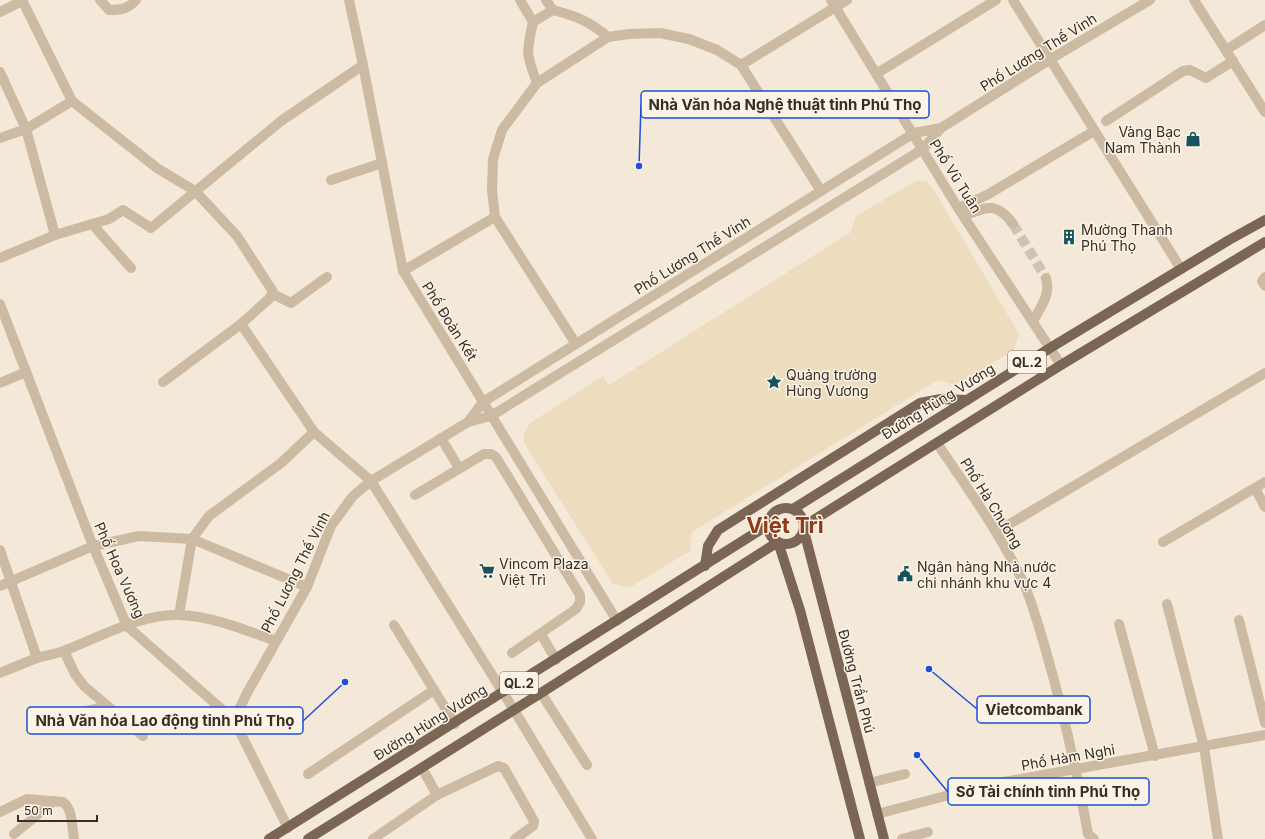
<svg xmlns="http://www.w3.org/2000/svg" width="1265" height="839" font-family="Inter,sans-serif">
	<rect width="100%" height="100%" fill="#f4e9d9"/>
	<polygon fill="#eedcbe" points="916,181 926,181 934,190 1019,334 1014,350 956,385 938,380 692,532 690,551 629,588 613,584 524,443 524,433 530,423 603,376 609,385 851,232 856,216"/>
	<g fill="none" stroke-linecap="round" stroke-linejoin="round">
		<polyline stroke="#cec3b5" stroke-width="10" stroke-dasharray="10 5" stroke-linecap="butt" points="1013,224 1046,278"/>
		<g stroke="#cdbaa3" stroke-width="10">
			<polyline points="22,0 72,101 157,168 195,191 237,236 272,290 271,297 241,324 163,382"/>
			<path d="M100,0L109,10C121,10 128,9 136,0"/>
			<polyline points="349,0 363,65 403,271 617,621"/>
			<path d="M520,0L533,22C526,52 526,54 537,83"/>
			<path d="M546,0L553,10C576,16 589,21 608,37"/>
			<polyline points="831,0 958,208 1061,365"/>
			<polyline points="1013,0 1181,269"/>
			<polyline points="1194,0 1265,112"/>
			<polyline points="0,12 22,1"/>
			<polyline points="533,22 553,10"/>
			<polyline points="1226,50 1265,25"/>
			<polyline points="741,65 847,0"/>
			<polyline points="0,72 26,129 55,235"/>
			<polyline points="876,74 996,0"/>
			<polyline points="1106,121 1183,71 1190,70 1206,78 1233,61"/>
			<polyline points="0,138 26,129 72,101"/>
			<polyline points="331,180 382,163"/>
			<polyline points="958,208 987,195 1094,131"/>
			<path d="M964,216C987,206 997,202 1013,224"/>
			<polyline points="92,224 131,268"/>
			<polyline points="0,258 55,235 109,219 123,210 151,228 281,121 363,65"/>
			<polyline points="403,271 495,217"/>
			<polyline points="1265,277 1262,281 1265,286"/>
			<polyline points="273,294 291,303 327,277"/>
			<polyline points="0,304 93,546 127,626 234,720 288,828"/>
			<path d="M1033,321C1041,307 1051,294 1046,278"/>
			<polyline points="241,324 314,432 371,481 514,710 592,839"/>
			<polyline points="576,344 495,217 492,190 493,159 502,130 537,83 608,37 629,34 660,33 689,39 717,50 741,65 821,191"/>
			<polyline points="0,383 26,372"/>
			<polyline points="468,422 483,402 914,133 941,128"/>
			<polyline points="441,438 459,468"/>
			<path d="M937,443C967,488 1000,533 1023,582C1033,604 1039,628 1046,651C1063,711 1077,772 1088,834L1094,839"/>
			<polyline points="1255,488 1265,507"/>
			<polyline points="415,495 484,454 491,454 496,457 580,595 580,602 576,609 512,653"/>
			<polyline points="996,532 1265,373"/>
			<polyline points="1163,542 1265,482"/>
			<polyline points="0,550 37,658"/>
			<polyline points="0,586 93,546 139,536 192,539 307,587"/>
			<polyline points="1167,604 1204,747 1218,839"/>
			<polyline points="179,615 192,539 209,516 281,463 314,432"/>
			<polyline points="1239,620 1265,723"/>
			<polyline points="1119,624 1155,756"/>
			<polyline points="394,625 455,724"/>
			<polyline points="541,634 556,660"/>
			<polyline points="64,651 75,674 84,686 143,736"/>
			<path d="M0,673C12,668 24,663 37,658C47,655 57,654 66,650C100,637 143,613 179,615C212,616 245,630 276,641"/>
			<polyline points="541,693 587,765"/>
			<polyline points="57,718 107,706"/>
			<polyline points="234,720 247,693 307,587 331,526 353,496 371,481 468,422 491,416 923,149 941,128 1049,60 1150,0"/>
			<polyline points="422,768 437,795 498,766 504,768 534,821 533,826 515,839"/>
			<polyline points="308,774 434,690"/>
			<polyline points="869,783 905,774"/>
			<path d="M0,812L27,799L63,802C73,809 72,828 74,839"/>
			<polyline points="877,814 987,785 1265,735"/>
			<polyline points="14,834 54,801"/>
			<polyline points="373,839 437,795"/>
			<polyline points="902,839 928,832"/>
		</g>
		<g stroke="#7b6555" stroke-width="10">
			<circle cx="786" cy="526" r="18"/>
			<polyline points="793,509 1050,348 1229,240 1265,220"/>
			<polyline points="804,526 1061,365 1265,242"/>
			<polyline points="804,531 884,839"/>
			<polyline points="778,542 800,610 860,839"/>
			<polyline points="705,566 708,546 718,530 920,403 941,399 967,400"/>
			<polyline points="269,839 768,525"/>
			<polyline points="308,839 541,693 778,542"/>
		</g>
	</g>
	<defs>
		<symbol id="shop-bare" viewBox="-9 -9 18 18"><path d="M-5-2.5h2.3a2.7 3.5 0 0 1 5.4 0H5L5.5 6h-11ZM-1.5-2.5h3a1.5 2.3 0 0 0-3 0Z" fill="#17535e" stroke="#fbf3e5" stroke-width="2.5" paint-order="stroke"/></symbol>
		<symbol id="building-bare" viewBox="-9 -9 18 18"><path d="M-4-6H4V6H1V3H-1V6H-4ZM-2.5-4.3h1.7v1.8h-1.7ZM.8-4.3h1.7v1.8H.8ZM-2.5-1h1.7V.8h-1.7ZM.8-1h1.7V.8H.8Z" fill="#17535e" stroke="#fbf3e5" stroke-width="2.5" paint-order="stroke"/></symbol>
		<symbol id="sight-bare" viewBox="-9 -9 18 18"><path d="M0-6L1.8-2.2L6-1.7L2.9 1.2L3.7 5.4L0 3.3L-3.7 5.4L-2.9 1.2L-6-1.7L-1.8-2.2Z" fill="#17535e" stroke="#fbf3e5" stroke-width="2.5" paint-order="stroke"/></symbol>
		<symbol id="supermarket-bare" viewBox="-9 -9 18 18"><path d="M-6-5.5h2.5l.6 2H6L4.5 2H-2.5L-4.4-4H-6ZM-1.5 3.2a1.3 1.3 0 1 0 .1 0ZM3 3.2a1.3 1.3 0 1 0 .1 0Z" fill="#17535e" stroke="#fbf3e5" stroke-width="2.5" paint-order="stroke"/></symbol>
		<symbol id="civic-bare" viewBox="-9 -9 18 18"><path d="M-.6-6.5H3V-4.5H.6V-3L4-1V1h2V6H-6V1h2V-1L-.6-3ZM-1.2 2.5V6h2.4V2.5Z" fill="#17535e" stroke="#fbf3e5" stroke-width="2.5" paint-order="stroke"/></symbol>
	</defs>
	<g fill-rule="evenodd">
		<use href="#shop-bare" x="1182" y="128" width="22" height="22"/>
		<use href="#building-bare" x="1058" y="226" width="22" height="22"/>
		<use href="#sight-bare" x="763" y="371" width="22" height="22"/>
		<use href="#supermarket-bare" x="476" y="560" width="22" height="22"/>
		<use href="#civic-bare" x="894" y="563" width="22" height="22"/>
	</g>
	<g text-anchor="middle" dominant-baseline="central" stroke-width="3" stroke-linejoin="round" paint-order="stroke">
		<g fill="#fbf3e5" stroke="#72685f" stroke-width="1">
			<rect x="1008" y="351" width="38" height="22" rx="3"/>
			<rect x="500" y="672" width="38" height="22" rx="3"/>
		</g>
		<g font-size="13" font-weight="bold" fill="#382d26">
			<text x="1027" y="362">QL.2</text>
			<text x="519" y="683">QL.2</text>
		</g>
		<g font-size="14" fill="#382d26" stroke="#fbf3e5">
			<text transform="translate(1038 52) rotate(-32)">Phố Lương Thế Vinh</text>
			<text transform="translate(956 176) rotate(58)">Phố Vũ Tuân</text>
			<text transform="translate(692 255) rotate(-32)">Phố Lương Thế Vinh</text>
			<text transform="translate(450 321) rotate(58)">Phố Đoàn Kết</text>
			<text transform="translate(938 401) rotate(-32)">Đường Hùng Vương</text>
			<text transform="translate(992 503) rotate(58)">Phố Hà Chương</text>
			<text transform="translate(120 570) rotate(66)">Phố Hoa Vương</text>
			<text transform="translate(295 572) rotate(-63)">Phố Lương Thế Vinh</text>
			<text transform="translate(857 681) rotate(75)">Đường Trần Phú</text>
			<text transform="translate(430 722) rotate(-32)">Đường Hùng Vương</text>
			<text transform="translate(1068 757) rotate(-10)">Phố Hàm Nghi</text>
		</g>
		<g font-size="14" fill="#382d26" stroke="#fbf3e5" text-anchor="start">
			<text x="1181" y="131" text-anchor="end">Vàng Bạc<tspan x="1181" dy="16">Nam Thành</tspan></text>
			<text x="1081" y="229">Mường Thanh<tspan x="1081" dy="16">Phú Thọ</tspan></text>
			<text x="786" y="374">Quảng trường<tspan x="786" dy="16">Hùng Vương</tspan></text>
			<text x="499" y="563">Vincom Plaza<tspan x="499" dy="16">Việt Trì</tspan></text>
			<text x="917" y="566">Ngân hàng Nhà nước<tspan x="917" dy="16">chi nhánh khu vực 4</tspan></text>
		</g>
		<g font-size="22" font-weight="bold" fill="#8f3c16" stroke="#fbf3e5">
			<text x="785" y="525">Việt Trì</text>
		</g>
	</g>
	<path fill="none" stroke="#1d4ed8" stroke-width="1.5" d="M639 166L641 105M929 669L977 709M345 682L303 721M917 755L948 792"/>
	<g fill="#1d4ed8" stroke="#fbf3e5" stroke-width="1.5">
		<circle cx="639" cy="166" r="4"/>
		<circle cx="929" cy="669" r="4"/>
		<circle cx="345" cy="682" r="4"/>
		<circle cx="917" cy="755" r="4"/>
	</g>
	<g fill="#fbf3e5" stroke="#1d4ed8" stroke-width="1.5">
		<rect x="641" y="91" width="288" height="27" rx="4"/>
		<rect x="977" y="696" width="113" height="27" rx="4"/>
		<rect x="27" y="707" width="276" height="27" rx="4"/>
		<rect x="948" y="778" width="201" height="27" rx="4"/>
	</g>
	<g font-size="15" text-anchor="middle" font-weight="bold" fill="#382d26">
		<text x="785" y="110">Nhà Văn hóa Nghệ thuật tỉnh Phú Thọ</text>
		<text x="1034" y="715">Vietcombank</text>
		<text x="165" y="726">Nhà Văn hóa Lao động tỉnh Phú Thọ</text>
		<text x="1048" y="797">Sở Tài chính tỉnh Phú Thọ</text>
	</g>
	<path d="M18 815v6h79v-6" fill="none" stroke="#382d26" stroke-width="2"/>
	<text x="24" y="815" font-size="12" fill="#382d26" stroke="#fbf3e5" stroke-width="3" paint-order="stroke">50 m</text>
</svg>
